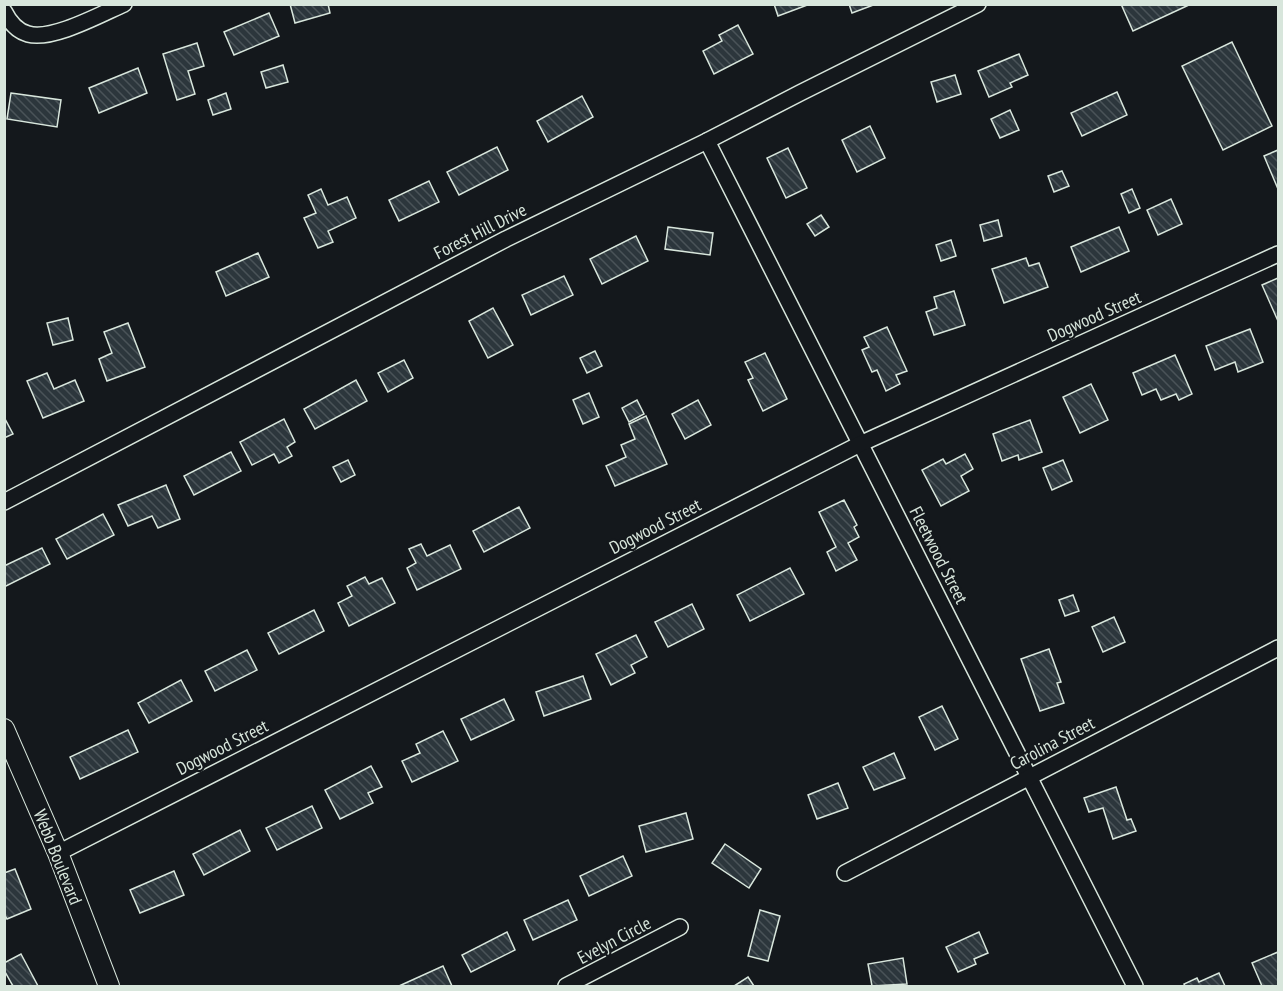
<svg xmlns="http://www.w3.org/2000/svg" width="1283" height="991" font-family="'PT Sans Narrow',sans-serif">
	<defs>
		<pattern id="building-back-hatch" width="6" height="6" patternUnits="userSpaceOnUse" patternTransform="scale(1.5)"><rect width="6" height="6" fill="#2c363c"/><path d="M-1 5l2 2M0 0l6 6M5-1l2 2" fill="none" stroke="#4a5358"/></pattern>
	</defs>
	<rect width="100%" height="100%" fill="#14181c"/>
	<g fill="url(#building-back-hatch)" stroke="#d8e6dc" stroke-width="1.5">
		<polygon points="290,4 328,4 330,13 295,23"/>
		<polygon points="774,4 810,4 778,16"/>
		<polygon points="849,4 876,4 852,13"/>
		<polygon points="1121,4 1191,4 1133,31"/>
		<polygon points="269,13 279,36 234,55 224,32"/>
		<polygon points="738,25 753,54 714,74 703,51 722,41 719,35"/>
		<polygon points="1232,42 1272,126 1223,150 1182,66"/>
		<polygon points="197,43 204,66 188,71 195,94 177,100 163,54"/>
		<polygon points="1019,54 1028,75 1010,83 1012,87 989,97 978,71"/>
		<polygon points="283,65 288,82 266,88 261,72"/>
		<polygon points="138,68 147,93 99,113 89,88"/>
		<polygon points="955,75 961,94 937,102 931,82"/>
		<polygon points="1117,92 1127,115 1082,136 1071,113"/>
		<polygon points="11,93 61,100 57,127 7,119"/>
		<polygon points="226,93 231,109 213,115 208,100"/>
		<polygon points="582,96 593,117 548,142 537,121"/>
		<polygon points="1010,110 1019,130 1000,138 991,119"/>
		<polygon points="870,126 885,158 857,172 842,140"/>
		<polygon points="497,147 508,170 459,195 447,172"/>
		<polygon points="788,148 807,188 786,198 767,158"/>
		<polygon points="1278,150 1278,189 1264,156"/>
		<polygon points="1062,171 1069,186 1054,192 1048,176"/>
		<polygon points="429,181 439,202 399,221 389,200"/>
		<polygon points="321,189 328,205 347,197 356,218 328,231 333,242 318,248 304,218 316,213 308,195"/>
		<polygon points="1132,189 1140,208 1129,213 1121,194"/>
		<polygon points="1171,199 1182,224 1158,235 1147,210"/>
		<polygon points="821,215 829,227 815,236 807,224"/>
		<polygon points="998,220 1002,236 984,241 980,225"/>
		<polygon points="668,227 713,233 710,255 665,249"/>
		<polygon points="1119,227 1129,251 1081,272 1071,247"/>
		<polygon points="636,236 648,261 602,284 590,259"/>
		<polygon points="951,240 956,256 941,261 936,245"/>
		<polygon points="258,253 269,277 226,296 216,272"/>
		<polygon points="1026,258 1029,266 1039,263 1048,287 1004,303 992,269"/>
		<polygon points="564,276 573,295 531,315 522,295"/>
		<polygon points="1278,278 1278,321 1262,285"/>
		<polygon points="954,291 965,325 934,335 926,312 937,308 934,297"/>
		<polygon points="493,308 513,345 488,358 469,321"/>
		<polygon points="68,318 73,340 53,345 47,323"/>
		<polygon points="128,323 145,367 107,381 99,359 112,353 104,332"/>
		<polygon points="887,327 907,371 896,375 900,384 886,391 877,370 872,372 862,350 869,347 864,337"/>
		<polygon points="1250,329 1263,362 1238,372 1235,362 1215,370 1206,346"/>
		<polygon points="595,351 602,366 587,373 580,358"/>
		<polygon points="765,353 787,399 763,411 748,380 753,378 745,362"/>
		<polygon points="1175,355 1192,394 1179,400 1176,394 1161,400 1156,389 1142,395 1133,373"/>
		<polygon points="404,360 413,378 388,392 378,373"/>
		<polygon points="47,373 54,389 75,380 84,401 43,418 27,381"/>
		<polygon points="356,380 367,401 315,429 304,409"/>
		<polygon points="1091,384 1108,420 1080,433 1063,397"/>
		<polygon points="589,393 599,417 583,424 573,400"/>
		<polygon points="637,400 644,414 629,422 622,408"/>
		<polygon points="698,400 711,425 685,439 672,414"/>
		<polygon points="646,416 667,464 615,486 606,466 626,457 621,445 635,439 629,424"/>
		<polygon points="4,417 13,434 4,438"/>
		<polygon points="284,419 295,442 287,447 292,456 279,463 274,454 252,465 240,442"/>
		<polygon points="1030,420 1042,452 1019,460 1018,455 1002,461 993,434"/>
		<polygon points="231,452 241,471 194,495 184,476"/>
		<polygon points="965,454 973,469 961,476 969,491 941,506 922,470 943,459 946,464"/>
		<polygon points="348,460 355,475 341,482 333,467"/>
		<polygon points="1063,460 1072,481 1052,490 1043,468"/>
		<polygon points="166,485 180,519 158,528 152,516 128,526 118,505"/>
		<polygon points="844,500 857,525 854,527 859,537 848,543 857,560 836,571 827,552 836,547 819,512"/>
		<polygon points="519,507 530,528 484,552 473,531"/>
		<polygon points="103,514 114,535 67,559 56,539"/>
		<polygon points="421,544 427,556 450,545 461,569 417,590 407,568 416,563 409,549"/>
		<polygon points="42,548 50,564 4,587 4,566"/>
		<polygon points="790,568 804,594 750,621 737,595"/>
		<polygon points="365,577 369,584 382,578 395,603 349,626 338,603 352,596 347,586"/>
		<polygon points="1073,595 1079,611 1065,616 1059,600"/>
		<polygon points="692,604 704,629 668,647 655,622"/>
		<polygon points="314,610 324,631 279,654 268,633"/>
		<polygon points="1114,617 1125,642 1103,652 1092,627"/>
		<polygon points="636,635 647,657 631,665 635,673 611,685 596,654"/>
		<polygon points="1049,649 1061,682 1057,683 1064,703 1040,711 1021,659"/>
		<polygon points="247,650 257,670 215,691 205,671"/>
		<polygon points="583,676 591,699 544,716 536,692"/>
		<polygon points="181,680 192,701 149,723 138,703"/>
		<polygon points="504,699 514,720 471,740 461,719"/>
		<polygon points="942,706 958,739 935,750 919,717"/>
		<polygon points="128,730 138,752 80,779 70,757"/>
		<polygon points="443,731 458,761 412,782 402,761 420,753 416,744"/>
		<polygon points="894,753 905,778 874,790 863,767"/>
		<polygon points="371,766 382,787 368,793 373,803 340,819 325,790"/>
		<polygon points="838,783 848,808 817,819 808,795"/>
		<polygon points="1116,787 1127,820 1131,819 1136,831 1113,839 1103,808 1089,812 1084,798"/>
		<polygon points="312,806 322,828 277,850 266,828"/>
		<polygon points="686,813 693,839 646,852 639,826"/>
		<polygon points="240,830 250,851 204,875 193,854"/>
		<polygon points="725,844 761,869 749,888 712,863"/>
		<polygon points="623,856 632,876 589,896 580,876"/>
		<polygon points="15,869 31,909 7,919 4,914 4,873"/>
		<polygon points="174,871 184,895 140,913 130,890"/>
		<polygon points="568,900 577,920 533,940 524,920"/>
		<polygon points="760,910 780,916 768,961 748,956"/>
		<polygon points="507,932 515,950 471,972 462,955"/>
		<polygon points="979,932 988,953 974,959 976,964 958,972 946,947"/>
		<polygon points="1278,952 1278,986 1262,986 1252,963"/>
		<polygon points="21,954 38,986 13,986 4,970 4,963"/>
		<polygon points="903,958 907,984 872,986 868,964"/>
		<polygon points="443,966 452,986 399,986"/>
		<polygon points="1219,973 1225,986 1185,986 1184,984 1197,978 1199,982"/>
		<polygon points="748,977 754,986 734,986"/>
	</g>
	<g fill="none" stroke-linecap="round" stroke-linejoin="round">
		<defs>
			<g id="minor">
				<path d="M4,11C9,21 17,31 28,34C52,41 101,14 124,4"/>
				<polyline points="707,141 1135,986"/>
				<polyline points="4,502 506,239 707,141 800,93 978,4"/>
				<polyline points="58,853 860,444 1278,254"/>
				<polyline points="845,873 1278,648"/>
				<polyline points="566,986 680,927"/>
			</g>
			<polyline id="tertiary" points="4,729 58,853 109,986"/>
		</defs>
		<use href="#minor" stroke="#d8e6dc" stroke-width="18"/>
		<use href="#tertiary" stroke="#d8e6dc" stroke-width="22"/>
		<use href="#minor" stroke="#14181c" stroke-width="15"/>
		<use href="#tertiary" stroke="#14181c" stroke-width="20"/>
	</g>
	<g text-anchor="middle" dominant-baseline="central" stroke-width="4.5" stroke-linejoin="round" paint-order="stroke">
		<g font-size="18" fill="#d8e6dc" stroke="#14181c">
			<text transform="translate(480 231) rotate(-27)">Forest Hill Drive</text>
			<text transform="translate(1094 316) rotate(-24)">Dogwood Street</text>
			<text transform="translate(655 526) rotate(-27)">Dogwood Street</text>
			<text transform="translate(939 555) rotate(63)">Fleetwood Street</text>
			<text transform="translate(1052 743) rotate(-28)">Carolina Street</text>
			<text transform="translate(222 747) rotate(-27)">Dogwood Street</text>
			<text transform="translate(58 857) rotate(68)">Webb Boulevard</text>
			<text transform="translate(614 940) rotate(-28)">Evelyn Circle</text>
		</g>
	</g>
	<rect width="1283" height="991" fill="none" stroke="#d8e6dc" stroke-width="12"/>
</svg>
